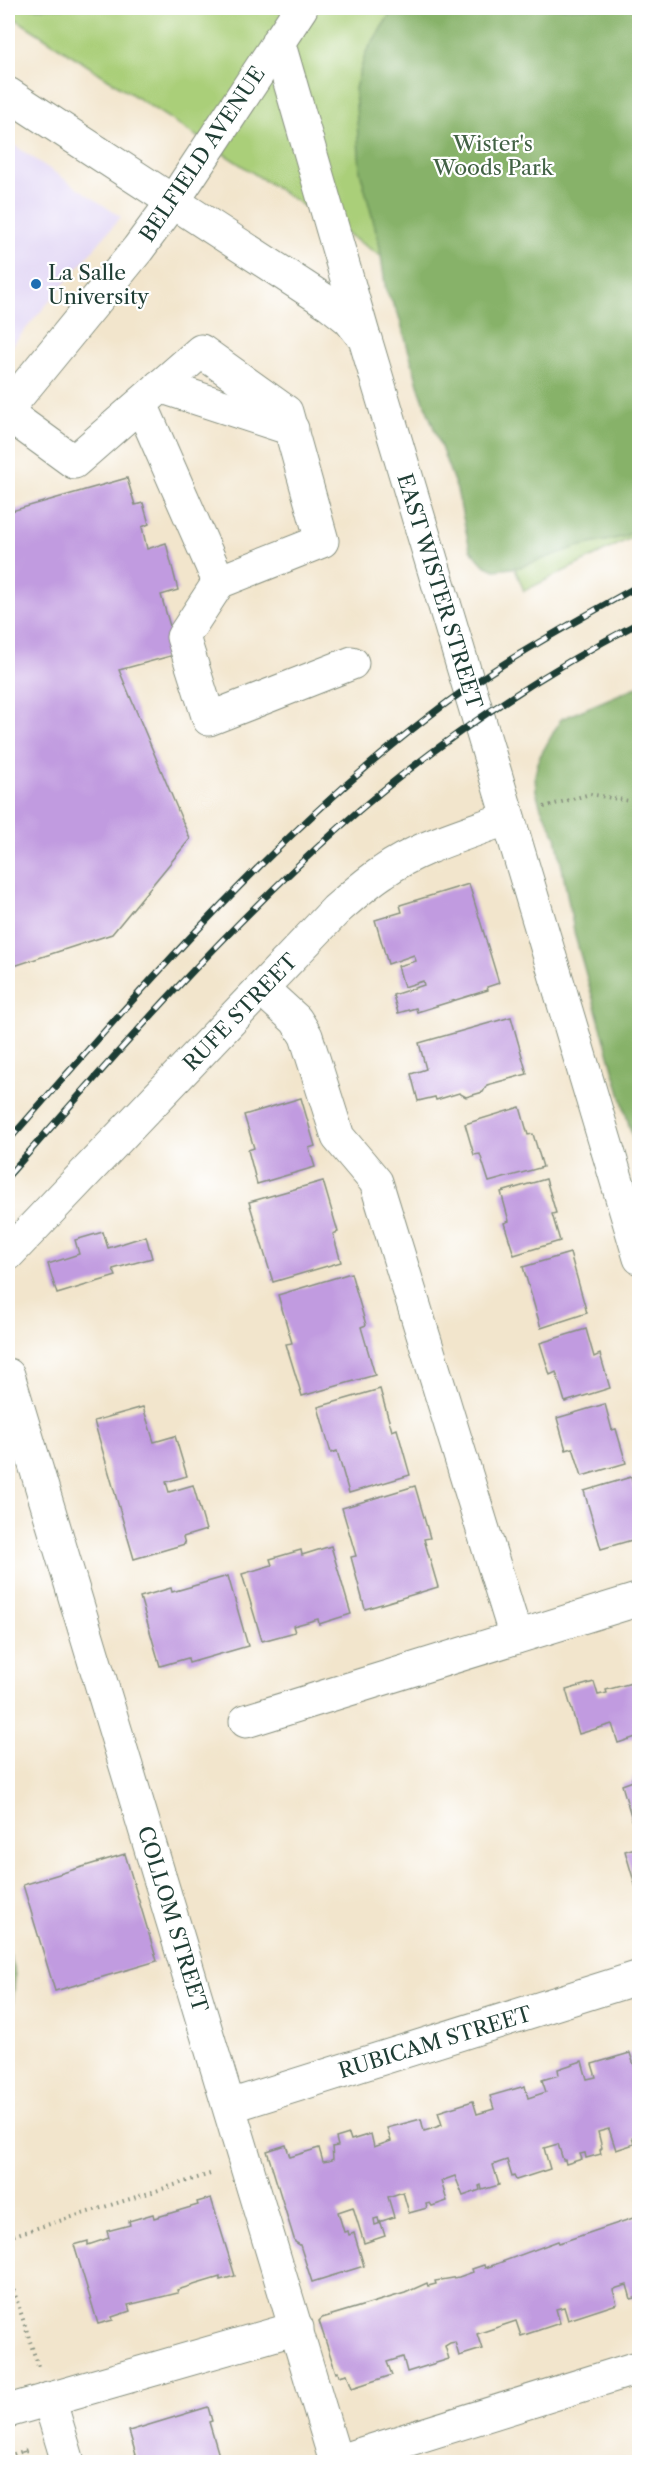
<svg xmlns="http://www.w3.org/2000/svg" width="647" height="2470" font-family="'Libre Caslon Text',serif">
	<rect width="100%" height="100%" fill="#fff"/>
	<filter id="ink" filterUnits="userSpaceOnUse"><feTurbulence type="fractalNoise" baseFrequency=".0167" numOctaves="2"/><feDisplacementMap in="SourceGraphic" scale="12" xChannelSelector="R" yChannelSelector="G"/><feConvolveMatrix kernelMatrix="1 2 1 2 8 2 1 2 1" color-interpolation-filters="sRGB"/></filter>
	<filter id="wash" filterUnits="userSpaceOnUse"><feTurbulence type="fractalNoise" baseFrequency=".008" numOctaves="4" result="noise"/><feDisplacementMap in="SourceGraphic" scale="24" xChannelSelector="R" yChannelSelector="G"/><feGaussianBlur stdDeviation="1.35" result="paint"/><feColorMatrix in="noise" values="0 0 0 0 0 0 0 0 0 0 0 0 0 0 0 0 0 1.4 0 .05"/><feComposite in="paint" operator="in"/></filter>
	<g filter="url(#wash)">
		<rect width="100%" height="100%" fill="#f2e5cc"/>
		<polygon fill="#e0d4f4" points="8,141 121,217 8,350"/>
		<polygon fill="#aacf79" stroke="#648656" stroke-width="1.5" points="8,8 639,8 639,534 524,591 398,267 8,14"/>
		<g fill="#87b269" stroke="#53784e" stroke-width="1.5">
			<polygon points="394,8 639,8 640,528 623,537 577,547 520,567 495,570 484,565 470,549 457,490 420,391 398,313 386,291 379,242 360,171 355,88 366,52"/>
			<polygon points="639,686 639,1160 575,936 556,836 541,808 536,791 535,775 539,758 561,719"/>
			<path d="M8,1951C17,1971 15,1978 13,1999C11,2012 11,2024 8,2038Z"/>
		</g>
		<g id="blocks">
			<g fill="#c19be0">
				<polygon points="127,478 135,505 143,503 149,524 142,527 147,549 166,543 178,590 161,595 178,654 119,670 190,839 112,934 8,968 8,587 12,586 8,572 8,512"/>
				<polygon points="469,884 499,983 487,987 488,990 417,1012 416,1008 398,1013 393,995 424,985 423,981 404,987 398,966 416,961 414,955 388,964 375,920 402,912 400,905"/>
				<polygon points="511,1017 527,1074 487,1085 483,1092 466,1097 459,1093 436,1100 435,1097 418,1101 411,1074 426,1069 419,1043"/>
				<polygon points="301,1098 315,1146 309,1148 315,1167 257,1184 248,1150 254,1148 244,1115"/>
				<polygon points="520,1107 528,1135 533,1134 543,1167 489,1182 480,1154 474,1155 465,1124"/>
				<polygon points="546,1179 556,1213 552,1214 560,1241 514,1255 504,1223 509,1221 501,1192"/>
				<polygon points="323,1181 338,1232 333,1234 341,1262 273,1282 249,1202"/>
				<polygon points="103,1232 108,1248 146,1236 152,1258 113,1269 116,1276 57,1294 48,1264 79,1254 75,1240"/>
				<polygon points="570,1253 587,1313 541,1328 523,1267"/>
				<polygon points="351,1273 366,1325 361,1327 375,1375 302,1396 286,1344 292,1343 278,1295"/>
				<polygon points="586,1329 594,1357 600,1354 610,1388 565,1402 556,1372 550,1375 540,1343"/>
				<polygon points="380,1389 392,1431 397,1429 410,1475 349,1493 337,1451 331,1453 318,1407"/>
				<polygon points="605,1404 612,1430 616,1429 626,1463 582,1476 573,1448 566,1450 557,1418"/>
				<polygon points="143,1407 154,1442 175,1436 187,1476 166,1482 169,1492 193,1485 206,1530 183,1537 185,1544 134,1559 94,1421"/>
				<polygon points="631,1477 639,1505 639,1538 601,1549 584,1491"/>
				<polygon points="415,1486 430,1538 424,1539 438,1587 365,1609 351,1557 356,1556 342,1508"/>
				<polygon points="331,1546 351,1614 319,1624 318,1619 293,1626 295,1632 262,1641 242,1574 272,1565 270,1559 301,1550 302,1555"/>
				<polygon points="228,1576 248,1646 189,1663 188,1658 160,1666 140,1597 171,1588 172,1592"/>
				<polygon points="639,1681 639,1736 618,1743 612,1724 579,1734 566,1690 594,1682 598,1695 607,1693 606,1690"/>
				<polygon points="639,1776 639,1843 622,1785 633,1781 632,1778"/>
				<polygon points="639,1847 639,1895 638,1895 625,1851"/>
				<polygon points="125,1854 157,1961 55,1991 23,1885"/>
				<polygon points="630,2053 635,2068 639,2066 639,2142 637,2137 632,2138 634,2144 616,2150 609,2129 598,2132 602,2148 600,2150 601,2154 586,2158 585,2153 580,2154 582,2159 566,2164 565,2160 563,2160 558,2144 544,2148 550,2169 516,2180 514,2176 512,2177 507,2160 498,2163 493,2165 499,2185 482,2190 481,2185 479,2186 480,2190 463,2196 455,2176 441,2181 447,2201 432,2206 430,2203 426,2204 427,2208 409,2213 403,2192 388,2197 394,2217 379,2222 378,2218 374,2219 375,2225 381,2223 385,2236 364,2243 353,2207 338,2212 344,2232 348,2231 349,2235 354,2233 364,2266 312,2282 300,2245 295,2242 267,2151 286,2145 290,2157 319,2148 323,2162 329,2161 333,2159 332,2147 338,2146 336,2138 349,2134 351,2140 371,2134 374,2147 391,2141 387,2128 421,2119 424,2131 431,2129 442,2125 438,2112 473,2101 477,2114 494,2109 490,2096 525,2086 528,2098 546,2092 542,2080 559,2075 558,2069 582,2061 587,2079 596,2077 592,2064"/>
				<polygon points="211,2198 235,2276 220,2280 220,2277 177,2290 178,2293 128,2305 130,2311 112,2317 113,2320 98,2324 74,2245 88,2241 88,2245 109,2238 107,2231 130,2225 129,2221 153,2214 154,2218 198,2205 197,2202"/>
				<polygon points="639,2216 639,2297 631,2299 627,2285 617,2288 613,2290 617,2304 568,2320 564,2307 556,2309 560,2323 521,2336 516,2321 477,2334 482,2349 459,2356 455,2342 450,2343 445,2346 449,2359 407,2372 403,2357 387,2362 392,2375 352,2388 347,2374 339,2376 338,2372 336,2373 319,2321 322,2318 405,2293 427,2283 428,2286 436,2284 435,2281 459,2277 473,2272 472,2269 484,2265 485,2268 491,2266 558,2241 559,2243"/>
				<polygon points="208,2407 212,2421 209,2422 221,2462 138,2462 129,2431"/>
			</g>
		</g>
	</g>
	<g filter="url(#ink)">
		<use href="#blocks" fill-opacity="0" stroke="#889180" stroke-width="1.5"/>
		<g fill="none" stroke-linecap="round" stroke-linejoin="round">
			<defs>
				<g id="minor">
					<polyline points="278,41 363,334"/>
					<polyline points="8,94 330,304 349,319 365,339 640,1258"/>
					<polyline points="160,386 292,429"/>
					<polyline points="8,408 138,249 172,203 301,8"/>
					<polyline points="8,414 74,462 201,351 286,412 322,541 219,582 141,404"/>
					<polyline points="219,582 183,637 209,719 352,663"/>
					<polyline points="262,989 296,1020 306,1036 338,1137 376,1182 516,1637"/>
					<path d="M8,1254L336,910C351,897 366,883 383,872C420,846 466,834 508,818"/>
					<polyline points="8,1375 336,2462"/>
					<polyline points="246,1721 640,1599"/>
					<polyline points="230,2106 640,1977"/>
					<polyline points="49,2399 68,2462"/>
					<polyline points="8,2411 297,2328"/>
					<polyline points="336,2462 640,2367"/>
				</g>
			</defs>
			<use href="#minor" stroke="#889180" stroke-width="35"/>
			<g stroke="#889180" stroke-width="4" stroke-dasharray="1.5 4.5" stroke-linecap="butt">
				<polyline points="544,807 590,794 640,803"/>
				<polyline points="8,2237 210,2174"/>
				<polyline points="8,2273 38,2366"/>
				<polyline points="23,2451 26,2462"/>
				<polyline points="8,2456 27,2450"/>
			</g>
			<use href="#minor" stroke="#fff" stroke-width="33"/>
			<defs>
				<g id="rail">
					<path d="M8,1141C139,992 270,839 428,717C494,665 567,626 640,585"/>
					<path d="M8,1176C114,1056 220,934 340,827C431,746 532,679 640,622"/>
				</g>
			</defs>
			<use href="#rail" stroke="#1f3d34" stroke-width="7"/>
			<use href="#rail" stroke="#fff" stroke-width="4.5" stroke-dasharray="14" stroke-linecap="butt"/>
		</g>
	</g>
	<circle fill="#1f6fb2" stroke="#fff" stroke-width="2" cx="36" cy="284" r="6"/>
	<g text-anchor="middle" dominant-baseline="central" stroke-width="4.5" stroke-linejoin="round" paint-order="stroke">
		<g font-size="21" fill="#426245" stroke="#fff">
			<text x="493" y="143">Wister's<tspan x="493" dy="24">Woods Park</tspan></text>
		</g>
		<g font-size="21" fill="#1f3d34" stroke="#fff">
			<text transform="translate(202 154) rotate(-56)">BELFIELD AVENUE</text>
			<text transform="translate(440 591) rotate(73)">EAST WISTER STREET</text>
			<text transform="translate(240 1012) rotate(-46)">RUFE STREET</text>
			<text transform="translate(173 1919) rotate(73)">COLLOM STREET</text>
			<text transform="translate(435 2042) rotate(-17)">RUBICAM STREET</text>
		</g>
		<g font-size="21" fill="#1f3d34" stroke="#fff" text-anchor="start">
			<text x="48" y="272">La Salle<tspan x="48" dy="24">University</tspan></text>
		</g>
	</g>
	<rect width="647" height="2470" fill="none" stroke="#fff" stroke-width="30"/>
</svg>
